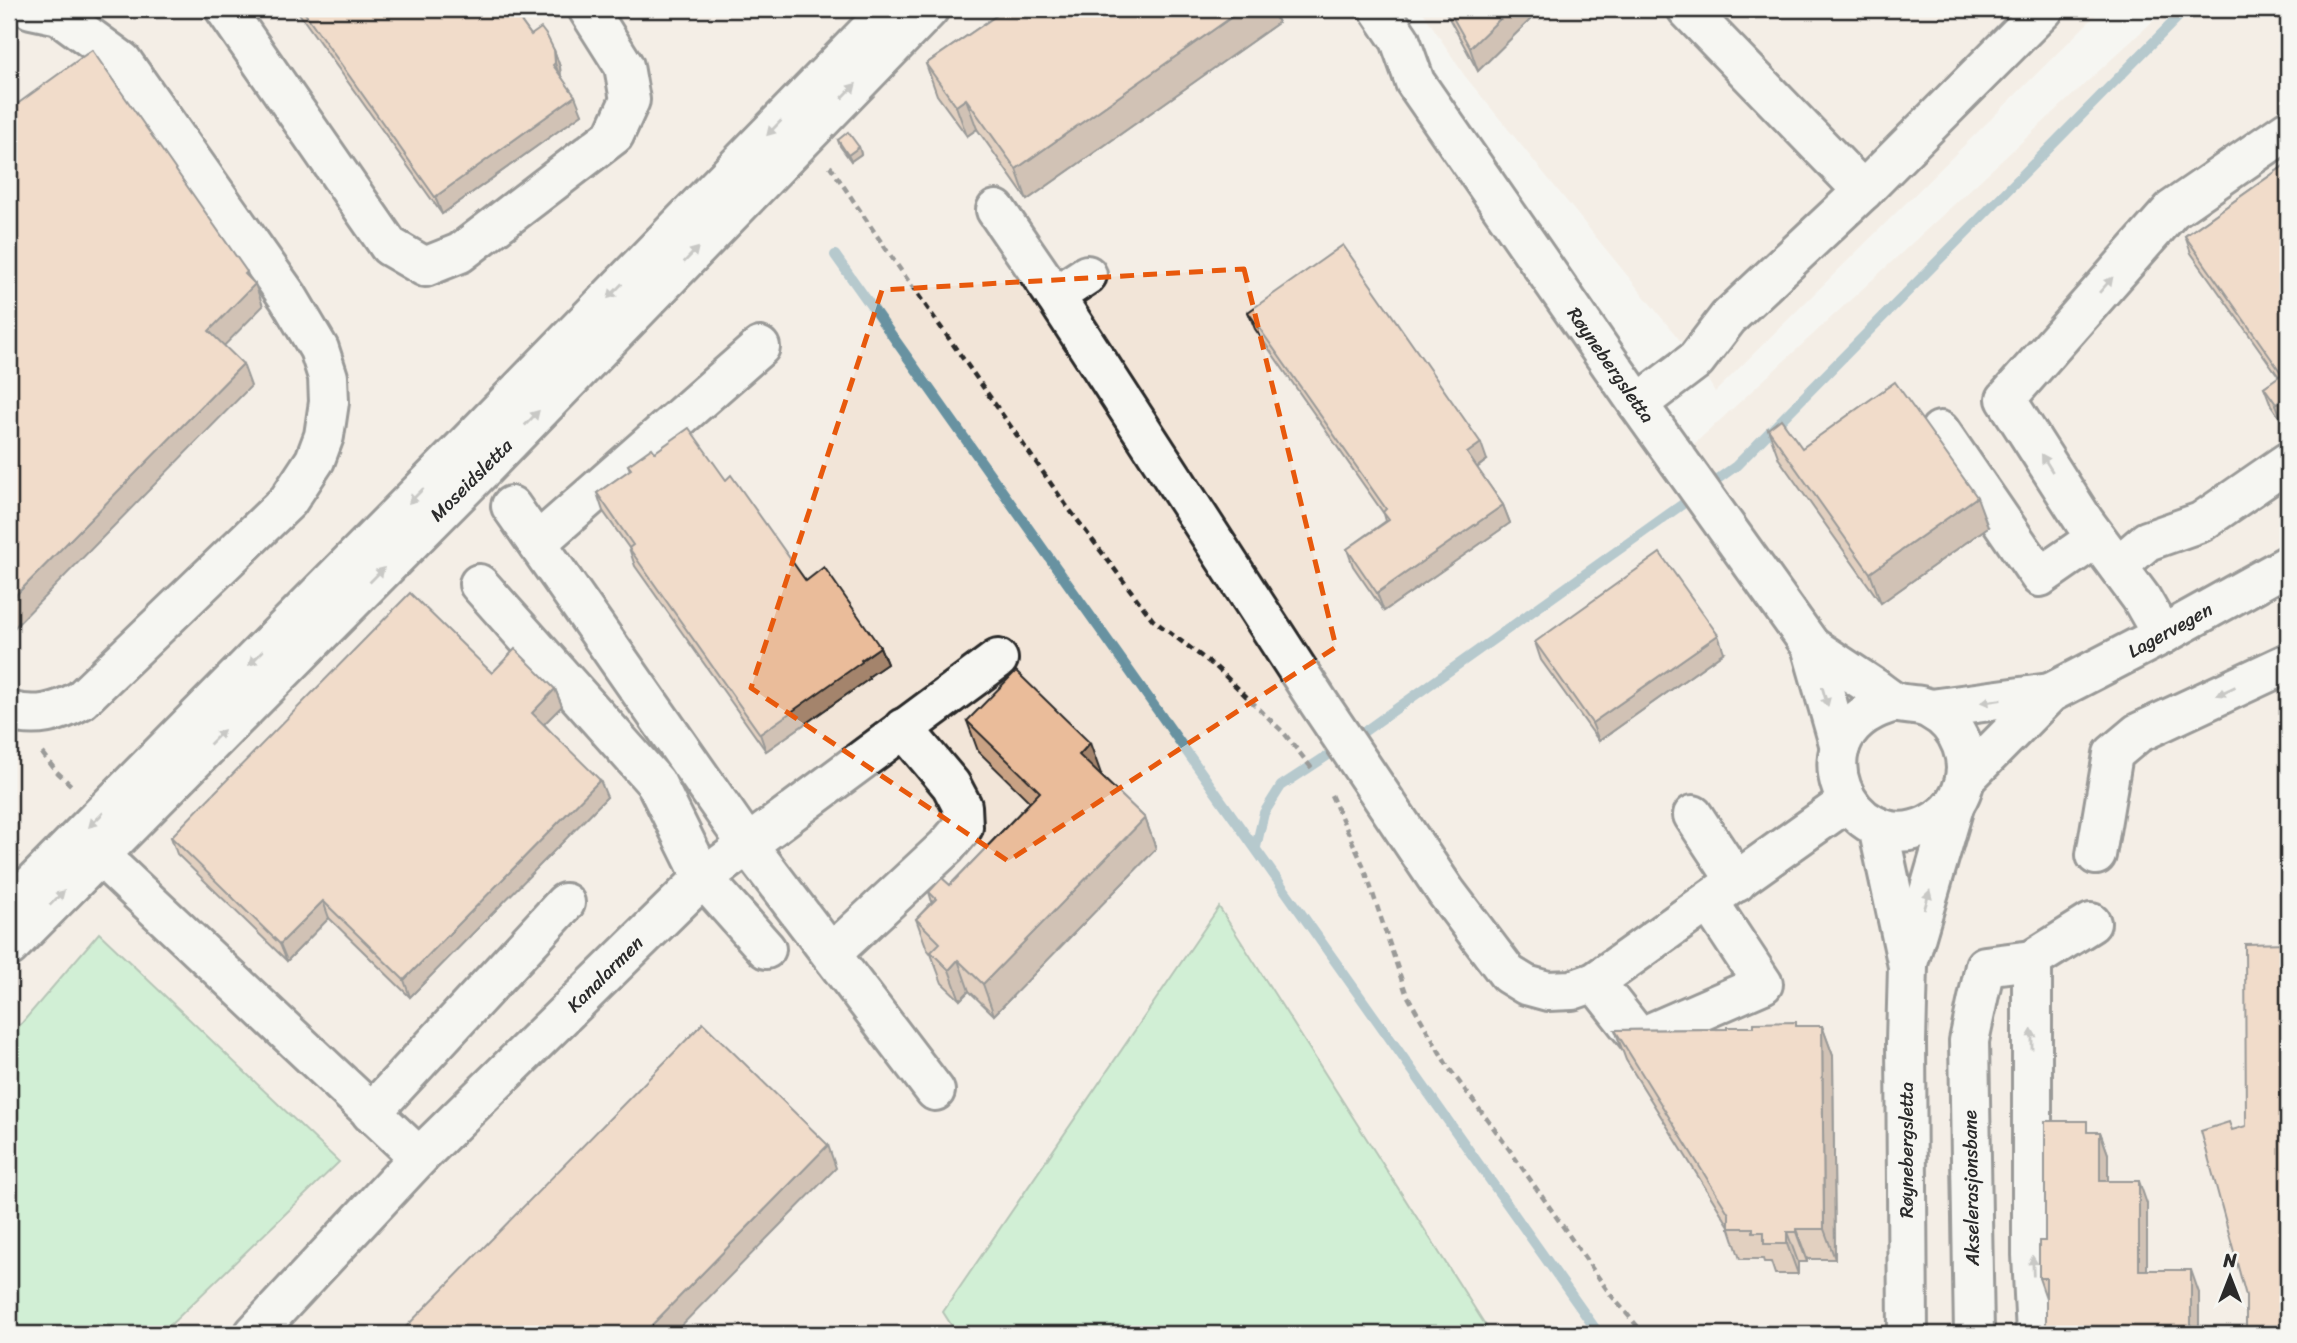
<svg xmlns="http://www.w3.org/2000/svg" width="2297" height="1343" font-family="Sriracha,sans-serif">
	<rect width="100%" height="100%" fill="#f6f6f2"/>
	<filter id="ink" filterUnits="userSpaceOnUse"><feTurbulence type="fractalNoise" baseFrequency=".0143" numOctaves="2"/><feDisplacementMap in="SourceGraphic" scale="14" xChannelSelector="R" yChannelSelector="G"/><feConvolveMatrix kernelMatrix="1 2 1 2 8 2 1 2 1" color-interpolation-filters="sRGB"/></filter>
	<g filter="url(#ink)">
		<g fill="#f2e5d8">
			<polygon points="9,9 1390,9 1679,458 2166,9 2288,9 2288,1334 9,1334"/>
			<polygon points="1421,9 2102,9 1715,392 1696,360 1464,75"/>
		</g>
		<g fill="#a5e7b1" stroke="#68896e" stroke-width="2">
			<polygon points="1219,907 1491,1334 957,1334 943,1312"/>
			<polygon points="99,933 339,1162 161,1334 9,1334 9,1038"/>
		</g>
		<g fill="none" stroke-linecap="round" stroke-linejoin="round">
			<g stroke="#6792a1" stroke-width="10">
				<polyline points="835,255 1599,1334"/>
				<polyline points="1256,847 1264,813 1281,786 1365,731 1736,466 2186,9"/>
			</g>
			<defs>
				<g id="minor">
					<polyline points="225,9 389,246 425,267 460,253 614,135 630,100 624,66 588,9"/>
					<polyline points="1379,9 1400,40 1415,82 1638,404 1811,646 1840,747"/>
					<polyline points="1687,9 1863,191"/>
					<polyline points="996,210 1055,296 1319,703 1446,892 1508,974 1526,985 1548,991 1572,990 1595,982 1847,802"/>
					<polyline points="1055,296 1087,275"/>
					<polyline points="1638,404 1696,360 1728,318 1863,191 2044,9"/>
					<polyline points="1940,431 2040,577 2096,538"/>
					<polyline points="511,506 747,844 935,1091"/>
					<polyline points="537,543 760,347"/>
					<polyline points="2118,566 2147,541 2201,522 2288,462"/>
					<polyline points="479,584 656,783 703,878 766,949"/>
					<polyline points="2162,635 2141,598 2084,521 2006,399 2172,210 2288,130"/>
					<path d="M1811,646C1832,660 1852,673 1873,687C1880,692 1888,699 1895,702C1907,706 1920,703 1931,710C1960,725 1974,762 1961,792C1955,807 1942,818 1928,825C1849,863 1787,728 1896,702"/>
					<polyline points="1931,709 2050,693"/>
					<path d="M9,711C36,719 58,713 81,700L288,501L315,460L324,436L329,402L328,377L319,349L288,297L122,61L59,15L31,9"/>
					<polyline points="1965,779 2050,693 2162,635 2288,565"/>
					<polyline points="1693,815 1737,882"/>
					<polyline points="1878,827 1908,966 1906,1042 1908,1334"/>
					<polyline points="2096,855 2113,754 2138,733 2288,663"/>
					<polyline points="116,871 419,1157"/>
					<polyline points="9,908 464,447 890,9"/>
					<polyline points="9,947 485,467 929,9"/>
					<polyline points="831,954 946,847 963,827 962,806 951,785 903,728"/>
					<polyline points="1909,960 1955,803"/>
					<polyline points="2032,960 2032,1255 2036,1334"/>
					<polyline points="1595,982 1639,1038 1763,984 1709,902"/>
					<polyline points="371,1113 565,903"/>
					<polyline points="254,1334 419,1157 703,878 998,659"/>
					<polyline points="1974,1334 1969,1041 1985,966 2032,960 2091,923"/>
				</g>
			</defs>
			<use href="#minor" stroke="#2b2b2b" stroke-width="44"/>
			<g stroke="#2b2b2b" stroke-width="4.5" stroke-dasharray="7 5" stroke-linecap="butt">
				<polyline points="830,166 888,252 1066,505 1153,620 1217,668 1284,733 1314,771"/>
				<polyline points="42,753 56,771 74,788"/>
				<polyline points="1331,795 1364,867 1406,993 1448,1067 1504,1142 1610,1294 1644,1334"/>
			</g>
			<use href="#minor" stroke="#f6f6f2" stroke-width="38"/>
		</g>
		<g fill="#c9a284" stroke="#2b2b2b" stroke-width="2">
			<polygon points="296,9 512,9 531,35 554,50 560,67 561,76 582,114 442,214"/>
			<polygon points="1006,9 1272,9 1278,23 1027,200 977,129 967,136 937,95 926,64"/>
			<polygon points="1444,9 1541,9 1478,71"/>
			<polygon points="838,140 859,147 861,154 851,161 840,146"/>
			<polygon points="2288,163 2288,417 2282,421 2271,405 2264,387 2279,377 2191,253 2185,236"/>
			<polygon points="1248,312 1487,460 1477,468 1503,505 1510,523 1384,611 1353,566 1347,549 1386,521 1384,514 1255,329"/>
			<polygon points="1768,429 1802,448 1988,527 1881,603 1779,459"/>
			<polygon points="655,452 726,480 806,581 880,647 887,664 868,677 869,679 766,751 635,566 629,548 603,511 597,493 630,470 628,465"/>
			<polygon points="1535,642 1724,652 1599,741 1541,660"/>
			<polygon points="492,673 555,689 562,706 544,724 607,797 410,997 329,918 287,961 177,854 171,837"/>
			<polygon points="967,721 1101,774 1100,775 1145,818 1156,849 994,1015 969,991 960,1000 942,983 931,954 927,949 916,919 932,902 929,892 950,885 1030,802 978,751"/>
			<polygon points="1797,1026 1822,1026 1833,1056 1835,1259 1807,1259 1807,1262 1798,1262 1798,1274 1775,1274 1771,1262 1764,1262 1763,1259 1740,1259 1729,1226 1626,1060 1615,1030 1727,1029"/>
			<polygon points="2091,1132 2100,1132 2108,1154 2108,1181 2147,1204 2147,1270 2199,1293 2199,1334 2046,1334 2046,1298 2039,1278"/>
		</g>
		<g fill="#a4846c" stroke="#2b2b2b" stroke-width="2">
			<polygon points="1243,9 1272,9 1278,23 1027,200 1016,169"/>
			<polygon points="1510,9 1541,9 1478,71 1470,48"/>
			<polygon points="554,50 560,67 561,81 555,63"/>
			<polygon points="575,96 582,114 442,214 435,197"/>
			<polygon points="966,99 977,129 967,136 956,106"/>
			<polygon points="859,147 861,154 851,161 848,155"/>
			<polygon points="247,272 252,287 255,284 263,306 217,353 209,331"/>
			<polygon points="243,364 251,386 9,633 9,602"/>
			<polygon points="2288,395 2288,417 2282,421 2276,404"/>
			<polygon points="1481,443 1487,460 1473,470 1467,453"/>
			<polygon points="1977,497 1988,527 1881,603 1870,573"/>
			<polygon points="1503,505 1510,523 1384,611 1377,593"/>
			<polygon points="1718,635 1724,652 1599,741 1592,723"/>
			<polygon points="880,647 887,664 868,677 869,679 766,751 760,734"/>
			<polygon points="555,689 562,706 538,730 532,713"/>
			<polygon points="1090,743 1101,774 1090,785 1079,755"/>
			<polygon points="600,780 607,797 410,997 404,980"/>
			<polygon points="1145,818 1156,849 994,1015 983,984"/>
			<polygon points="323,901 329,918 287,961 280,944"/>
			<polygon points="958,960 969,991 960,1000 949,970"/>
			<polygon points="1822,1026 1833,1056 1835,1259 1824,1229"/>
			<polygon points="2100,1132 2108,1154 2108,1204 2100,1181"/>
			<polygon points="828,1145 836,1168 673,1334 643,1334"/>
			<polygon points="2139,1181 2147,1204 2147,1293 2139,1270"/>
			<polygon points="1796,1229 1807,1259 1807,1262 1796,1232"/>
			<polygon points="1787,1232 1798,1262 1798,1274 1787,1244"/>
			<polygon points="2191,1270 2199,1293 2199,1334 2193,1334 2191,1330"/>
		</g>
		<g fill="#eabc9a" stroke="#2b2b2b" stroke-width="2">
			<polygon points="302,9 512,9 531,35 541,28 547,36 554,50 555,63 553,65 575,96 435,197"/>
			<polygon points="1006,9 1243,9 1016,169 966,99 956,106 926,64"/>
			<polygon points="1448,9 1510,9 1470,48"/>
			<polygon points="92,50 247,272 245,274 255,284 209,331 243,364 9,602 9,110"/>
			<polygon points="848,132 859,147 848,155 838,140"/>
			<polygon points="2288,163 2288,395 2276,404 2264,387 2282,374 2185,236"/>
			<polygon points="1343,245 1481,443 1467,453 1503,505 1377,593 1347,549 1389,520 1383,512 1386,509 1248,312"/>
			<polygon points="1895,382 1977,497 1870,573 1768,429 1781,419 1802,448"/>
			<polygon points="689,428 726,480 731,475 806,581 824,567 880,647 861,660 862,662 760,734 629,548 633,545 597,493 631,469 628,465 652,448 655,452"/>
			<polygon points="1660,553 1718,635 1592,723 1535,642"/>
			<polygon points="410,593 492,673 515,649 555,689 532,713 600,780 404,980 323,901 280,944 171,837"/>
			<polygon points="1016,671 1090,743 1079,755 1145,818 983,984 958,960 949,970 931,952 940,943 916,919 936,899 929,892 942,878 950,885 1040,792 967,721"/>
			<polygon points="2288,943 2288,1334 2246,1334 2246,1296 2201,1131 2229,1122 2232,1130 2246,1126 2245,944"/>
			<polygon points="1796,1022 1796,1026 1822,1026 1824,1229 1796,1229 1796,1232 1787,1232 1787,1244 1764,1244 1764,1232 1753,1232 1753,1228 1729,1228 1729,1214 1615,1030 1727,1029 1727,1027 1754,1027 1754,1023"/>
			<polygon points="703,1023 828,1145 643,1334 399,1334"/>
			<polygon points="2045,1121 2087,1121 2087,1132 2100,1132 2100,1181 2139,1181 2139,1270 2191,1270 2191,1330 2139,1330 2139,1333 2046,1333 2046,1278 2039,1278 2039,1241 2045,1241"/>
		</g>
		<defs><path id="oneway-solid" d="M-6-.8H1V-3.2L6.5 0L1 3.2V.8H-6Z" transform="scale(1.75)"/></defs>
		<g fill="#90908e">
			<use href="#oneway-solid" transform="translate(849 91) rotate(-46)"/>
			<use href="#oneway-solid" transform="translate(774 128) rotate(134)"/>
			<use href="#oneway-solid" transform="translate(691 255) rotate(-46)"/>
			<use href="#oneway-solid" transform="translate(2106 285) rotate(-49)"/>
			<use href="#oneway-solid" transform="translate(615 291) rotate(134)"/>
			<use href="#oneway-solid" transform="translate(532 418) rotate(-46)"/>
			<use href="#oneway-solid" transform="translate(2047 463) rotate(-122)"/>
			<use href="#oneway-solid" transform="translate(416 496) rotate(135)"/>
			<use href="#oneway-solid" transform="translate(377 575) rotate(-45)"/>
			<use href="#oneway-solid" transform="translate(256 658) rotate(135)"/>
			<use href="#oneway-solid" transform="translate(2226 691) rotate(155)"/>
			<use href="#oneway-solid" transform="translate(1825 697) rotate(74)"/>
			<use href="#oneway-solid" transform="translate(1991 701) rotate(172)"/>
			<use href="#oneway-solid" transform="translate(217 737) rotate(-45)"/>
			<use href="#oneway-solid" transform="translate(96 820) rotate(135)"/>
			<use href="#oneway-solid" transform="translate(57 898) rotate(-45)"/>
			<use href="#oneway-solid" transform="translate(1927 900) rotate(-74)"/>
			<use href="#oneway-solid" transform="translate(2032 1039) rotate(-90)"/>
			<use href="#oneway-solid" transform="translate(2033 1266) rotate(-92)"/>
		</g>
	</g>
	<path d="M0 0H2297V1343H0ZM1244,269L1336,647L1008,861L751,688L882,290Z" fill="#f6f6f2" fill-opacity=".55" fill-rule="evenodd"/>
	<path fill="none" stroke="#e8590c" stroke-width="5" stroke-dasharray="14 9" stroke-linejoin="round" d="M1244,269L1336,647L1008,861L751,688L882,290Z"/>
	<g text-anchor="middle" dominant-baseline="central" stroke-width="6" stroke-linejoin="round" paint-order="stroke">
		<g font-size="19" fill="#2b2b2b" stroke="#f6f6f2">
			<text transform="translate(1611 365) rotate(55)">Røynebergsletta</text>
			<text transform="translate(471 480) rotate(-45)">Moseidsletta</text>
			<text transform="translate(2170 630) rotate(-29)">Lagervegen</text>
			<text transform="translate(605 974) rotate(-45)">Kanalarmen</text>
			<text transform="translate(1906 1150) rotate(-90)">Røynebergsletta</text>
			<text transform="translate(1971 1188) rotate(-91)">Akselerasjonsbane</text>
		</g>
	</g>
	<rect width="2297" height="1343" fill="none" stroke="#f6f6f2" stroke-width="35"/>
	<rect x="18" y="18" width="2262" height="1308" fill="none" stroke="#2b2b2b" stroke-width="2.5" filter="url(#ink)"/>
	<g transform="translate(2230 1277)" stroke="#f6f6f2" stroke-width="5" paint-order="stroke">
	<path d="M0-5L12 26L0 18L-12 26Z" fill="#2b2b2b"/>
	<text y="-10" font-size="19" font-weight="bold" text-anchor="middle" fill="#2b2b2b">N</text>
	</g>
</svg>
